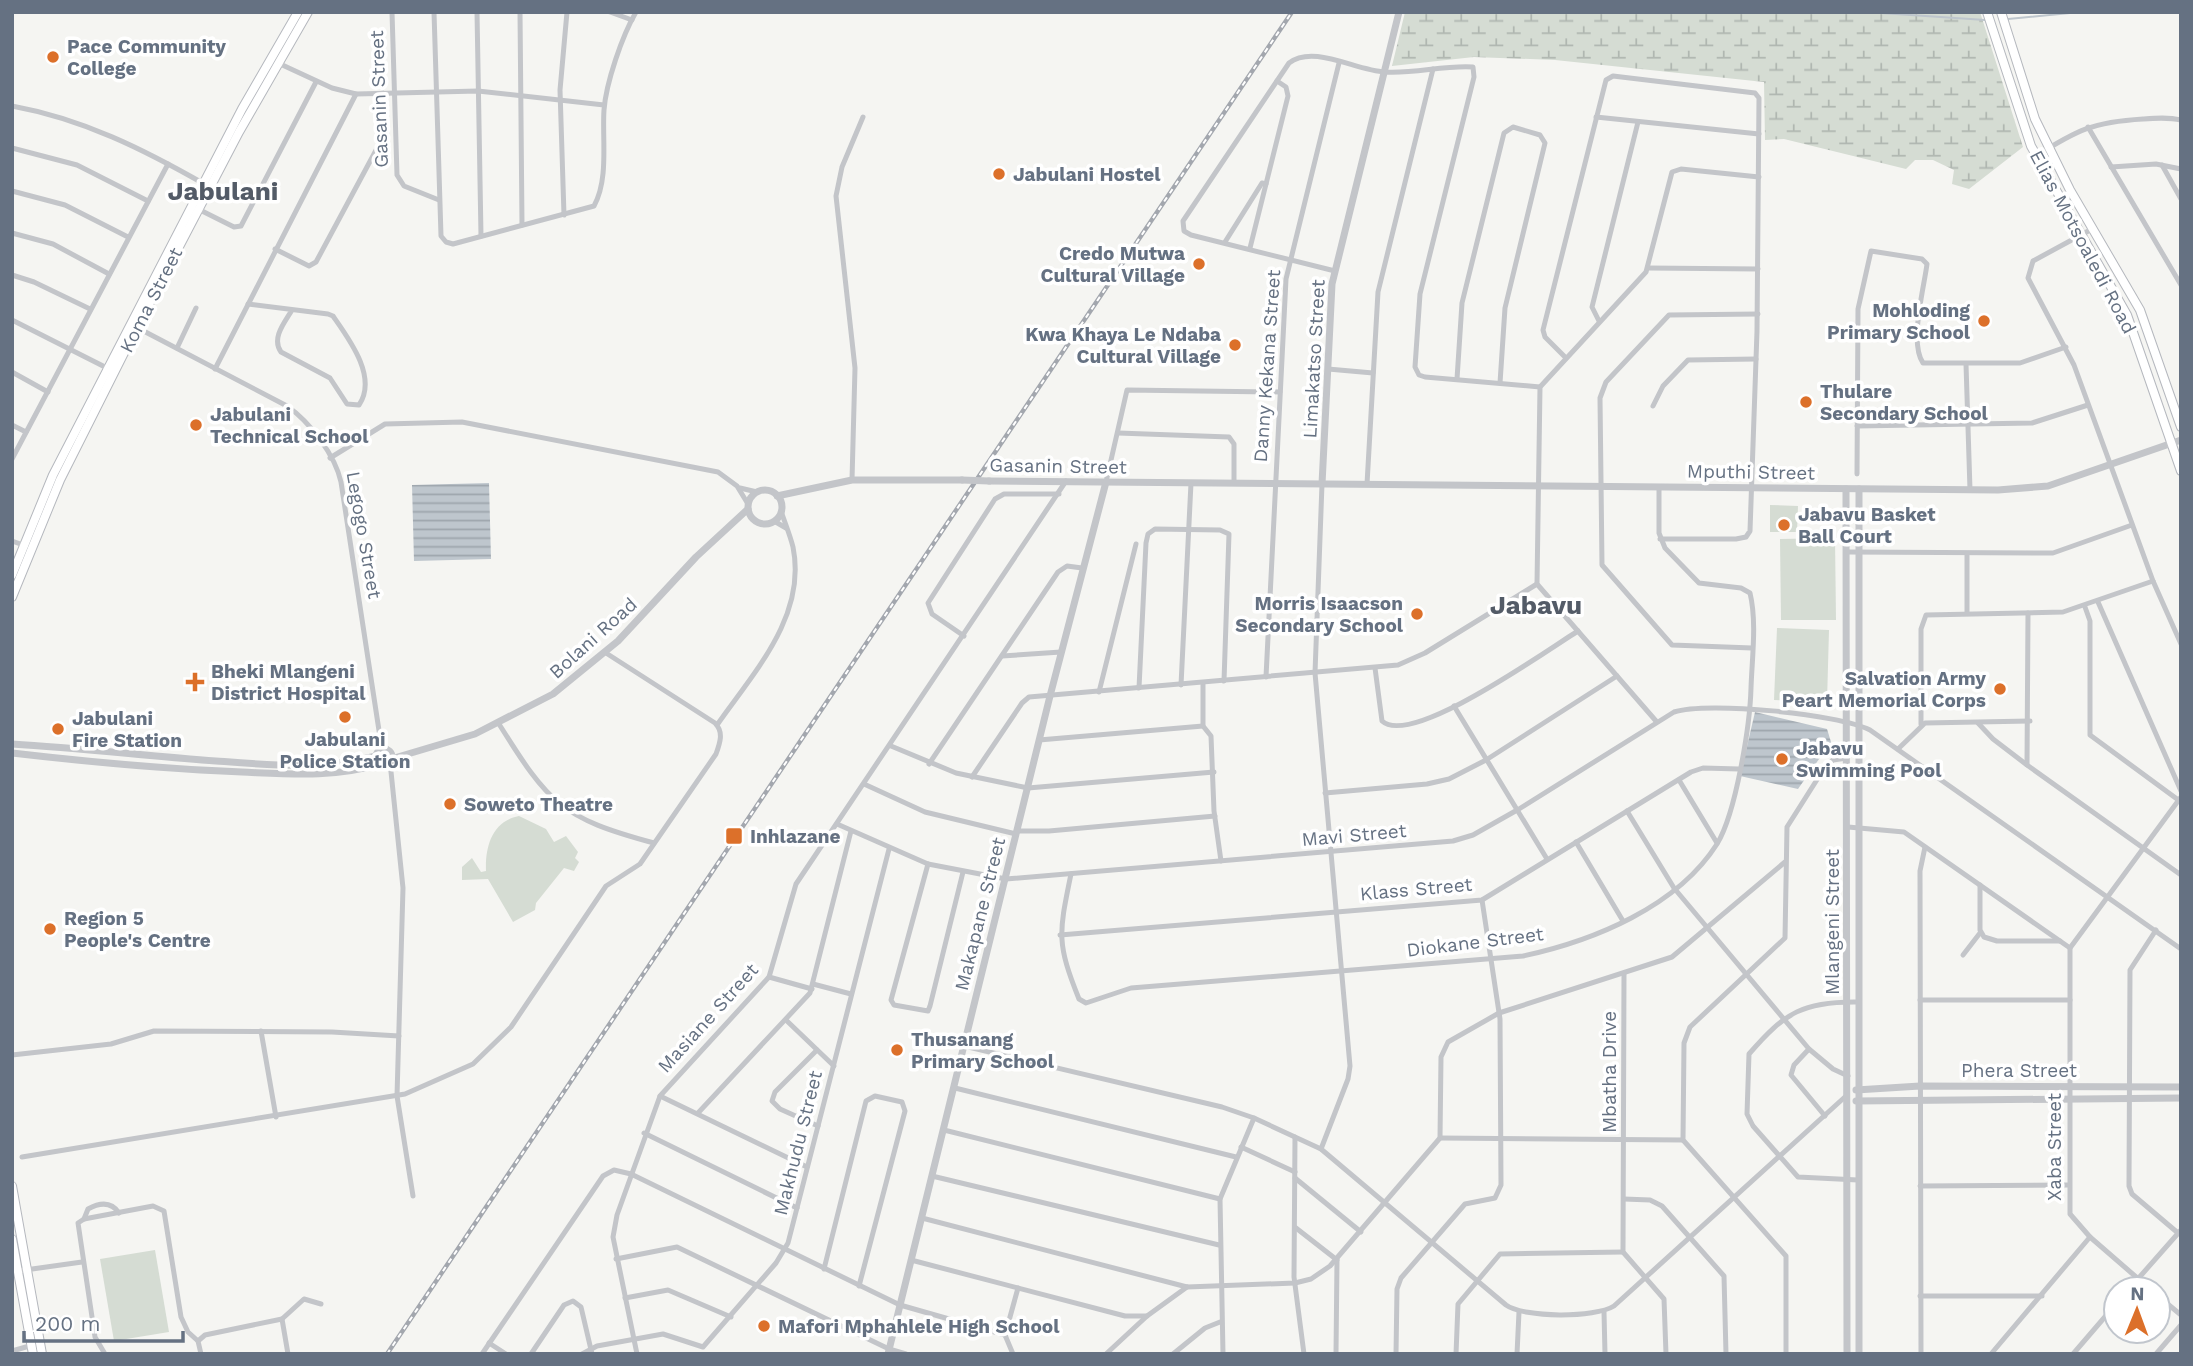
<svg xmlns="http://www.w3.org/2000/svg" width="2193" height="1366" font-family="'Work Sans',sans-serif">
	<defs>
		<pattern id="wetland-marsh" width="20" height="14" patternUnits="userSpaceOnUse" patternTransform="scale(1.75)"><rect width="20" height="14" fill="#d5dcd3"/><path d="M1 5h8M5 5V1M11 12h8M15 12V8" fill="none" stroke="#b0b7b1"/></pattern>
		<pattern id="water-rules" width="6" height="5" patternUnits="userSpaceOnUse" patternTransform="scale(1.75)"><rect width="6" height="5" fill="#bec6cd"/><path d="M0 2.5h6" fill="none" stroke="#9ea5ac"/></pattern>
	</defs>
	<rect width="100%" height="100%" fill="#f5f5f2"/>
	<g fill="#d5dcd3">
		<polygon points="1770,505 1798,506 1797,532 1770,532"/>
		<polygon points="1835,538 1836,620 1781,620 1780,539"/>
		<polygon points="1777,628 1829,630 1827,702 1774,700"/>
		<path d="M519,816L546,829L554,842L566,836L578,852L575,858L579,862L574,871L564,868L536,903L535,910L513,922L488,879L462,880V867L472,858L481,872L486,871C485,847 492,821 519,816Z"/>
		<polygon points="155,1250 169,1332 114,1341 100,1259"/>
	</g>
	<polygon fill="url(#wetland-marsh)" points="1405,12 1980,12 2023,147 1969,189 1952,184 1954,170 1933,160 1915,160 1906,169 1784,139 1765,140 1764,82 1555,60 1474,57 1392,66"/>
	<g fill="url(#water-rules)">
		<polygon points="489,483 491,559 414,561 412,485"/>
		<polygon points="1755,712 1827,729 1831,742 1798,789 1740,776"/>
	</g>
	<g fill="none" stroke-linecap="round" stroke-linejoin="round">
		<g stroke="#bec6cd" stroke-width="2">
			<polyline points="1866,12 1985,20"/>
			<polyline points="2008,19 2080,12"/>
		</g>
		<defs>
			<g id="secondary">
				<polyline points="1987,12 2031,146 2127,315 2181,471"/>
				<polyline points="2001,12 2035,119 2070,190 2140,310 2181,427"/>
				<polyline points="12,575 53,475 242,109 298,12"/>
				<polyline points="12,597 60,480 137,327 239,132 308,12"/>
				<polyline points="12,1186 42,1354"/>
				<polyline points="12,1239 33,1354"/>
			</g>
		</defs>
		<use href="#secondary" stroke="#b5b8be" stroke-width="10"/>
		<g stroke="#c3c5c9" stroke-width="5">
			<polyline points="392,12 397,175 404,186 439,200"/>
			<path d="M434,12L441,236L446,242L453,244L594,206C609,179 602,139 604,110C606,83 622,36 636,12"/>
			<polyline points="477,12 481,236"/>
			<polyline points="520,12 522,225"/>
			<polyline points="610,12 632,20"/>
			<polyline points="278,63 332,88 356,94 478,91 604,105"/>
			<path d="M12,106C83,119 143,149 206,185"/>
			<polyline points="1596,117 1759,134"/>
			<polyline points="2088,127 2181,285"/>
			<polyline points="12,148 77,165 148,201"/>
			<path d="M2036,156C2077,130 2093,122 2143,119C2156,118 2168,117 2181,120"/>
			<polyline points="2162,165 2181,199"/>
			<polyline points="2111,167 2156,164 2181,169"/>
			<polyline points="12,191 65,205 128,237"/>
			<polyline points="198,209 234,227 241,226 316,82"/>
			<polyline points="564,215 560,90 567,12"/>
			<polyline points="2092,229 2033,261 2028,278 2074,365 2153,581 2181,644"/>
			<polyline points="12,233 53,244 109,274"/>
			<polyline points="1225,242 1262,183 1266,184"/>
			<polyline points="1250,248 1288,96 1286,87 1277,81"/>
			<polyline points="275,249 309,266 316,262 382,139 383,93"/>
			<polyline points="1648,268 1758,269"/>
			<path d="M1335,271L1191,235L1184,231L1183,221L1289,63C1314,44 1356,71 1385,72C1414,74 1444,65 1473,67L1474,77L1420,294L1415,367L1419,375L1425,377L1540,387"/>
			<polyline points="12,275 34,282 90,309"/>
			<path d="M248,304L328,314L333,316C349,339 378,377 359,405L347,404L330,378L281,352C271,338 285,322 292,310"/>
			<polyline points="12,320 109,369"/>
			<polyline points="1599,321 1592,307 1638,122"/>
			<path d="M134,326L287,406C310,422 335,455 341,482L380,737V751"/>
			<polyline points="177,348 196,308"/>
			<polyline points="1566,358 1545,337 1543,330 1606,80 1613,76 1755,93 1759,98 1757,331 1750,531 1746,537 1736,539 1660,539"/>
			<polyline points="1966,364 1970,490"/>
			<polyline points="215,369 356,94"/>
			<polyline points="1328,369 1373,373"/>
			<polyline points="12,372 48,392"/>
			<polyline points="1457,379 1462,303 1504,133 1513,127 1540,135 1545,143 1505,308 1500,383"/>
			<polyline points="1653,406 1663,386 1688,360 1756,359"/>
			<polyline points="12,425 26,432"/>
			<polyline points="1857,426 2032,423 2088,405"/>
			<polyline points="1118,433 1229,437 1234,444 1234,483"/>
			<polyline points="330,458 385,424 462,422 718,472 737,486 748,504"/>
			<polyline points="12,459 168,164"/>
			<path d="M1857,474L1858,309L1871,251L1922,259L1927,264C1924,288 1909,343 1923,363H2020L2066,347"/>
			<polyline points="852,480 855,368 836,196 842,167 863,117"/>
			<polyline points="1106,482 1127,390 1280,392"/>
			<polyline points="1367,484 1378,292 1433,69"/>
			<polyline points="740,488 757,492"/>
			<polyline points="774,521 786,528"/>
			<polyline points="12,541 26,546"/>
			<polyline points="1848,552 2053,553 2132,525"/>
			<polyline points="2098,602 2181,791"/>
			<polyline points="2085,607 2090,621 2090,735 2177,799"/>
			<polyline points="1967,612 1967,554"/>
			<polyline points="964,636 932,614 928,603 995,499 1004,494 1059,494"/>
			<polyline points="1752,648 1672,645 1602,565 1600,398 1606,382 1669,315 1758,314"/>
			<polyline points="1002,656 1061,652"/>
			<path d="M1375,668L1382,721C1411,748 1547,650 1578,631"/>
			<polyline points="1266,677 1286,279 1339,63"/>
			<polyline points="1203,683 1203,726 1211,736 1214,811 1221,861"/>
			<polyline points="1181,685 1191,483"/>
			<polyline points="1139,688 1146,543 1148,534 1155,529 1220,530 1229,534 1224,681"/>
			<polyline points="1099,692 1136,544"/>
			<polyline points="1454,706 1547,859"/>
			<polyline points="1656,721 1537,584 1540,387 1646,272 1672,172 1681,169 1759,177"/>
			<polyline points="1978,723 1993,739 2027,765 2181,875"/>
			<path d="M499,724C549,804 561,818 654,843"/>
			<polyline points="1921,724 1921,629 1926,615 2063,612 2153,581"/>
			<path d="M717,725C754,672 807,616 793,547C790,535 785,523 781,511"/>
			<polyline points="382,739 387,750"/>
			<polyline points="1039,740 1203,726"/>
			<polyline points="891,746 956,773 1028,788 1214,772"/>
			<polyline points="1898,749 1925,723 2030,721"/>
			<polyline points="390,762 403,888 397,1096 413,1196"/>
			<polyline points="929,764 1058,572 1067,566 1082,568"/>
			<polyline points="2027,765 2028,613"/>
			<polyline points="972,777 1022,703 1029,697 1398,665 1425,653 1537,584"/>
			<polyline points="1679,780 1717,843"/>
			<polyline points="864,784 925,812 1016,834"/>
			<polyline points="1325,793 1427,784 1449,779 1486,760 1617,676"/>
			<polyline points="1627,811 1674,888 1809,1049 1833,1069 1848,1076"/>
			<path d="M837,824L928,864L1006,879L1453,841L1473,835L1519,809L1674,712C1708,701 1838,714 1870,730L2181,949"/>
			<polyline points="1848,827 1904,832 2070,948"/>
			<polyline points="1017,831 1049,831 1215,816"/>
			<polyline points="1576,842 1623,921"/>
			<polyline points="928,864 891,1000 894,1005 928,1011 930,1006 963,872"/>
			<path d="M1071,874C1059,933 1056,942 1079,999L1086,1003L1131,988L1523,956C1593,941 1677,907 1717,844C1736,813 1750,725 1751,688C1752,658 1757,622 1750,593L1741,588L1699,583L1665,548L1659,533V487"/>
			<polyline points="1980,885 1980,930 1984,937 1997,941 2060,941"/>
			<polyline points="2156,930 2130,970 2129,1186 2132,1194 2178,1233"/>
			<polyline points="1060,935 1482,900 1691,772 1703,768 1739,769"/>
			<polyline points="1963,955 1980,933"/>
			<polyline points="1624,974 1623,1252 1664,1299 1666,1354"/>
			<polyline points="769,977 812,989"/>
			<polyline points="813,984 851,994"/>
			<polyline points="1920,1000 2070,1000"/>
			<polyline points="787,1021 834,1066"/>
			<polyline points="261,1031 276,1117"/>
			<path d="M964,1046L1222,1107L1254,1118L1321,1149L1506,1305C1524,1318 1595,1318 1614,1306L1846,1096"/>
			<polyline points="1809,1049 1794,1065 1791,1075 1825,1116"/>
			<polyline points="817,1050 775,1092 772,1101 780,1109 818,1126"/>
			<polyline points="12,1055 111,1044 154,1031 332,1032 399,1036"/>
			<polyline points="955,1088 1236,1157"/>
			<polyline points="660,1096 807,1167"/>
			<polyline points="698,1113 810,993 851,831"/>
			<polyline points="944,1130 1220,1199"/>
			<polyline points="644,1133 797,1208"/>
			<polyline points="1295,1137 1294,1277 1304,1354"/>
			<polyline points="1440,1138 1683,1140"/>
			<polyline points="1241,1147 1295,1172"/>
			<polyline points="1321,1149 1348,1079 1350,1066 1315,673 1322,484"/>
			<path d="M22,1157L405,1094L473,1064L511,1027L606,886L640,864L716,754C720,743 724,732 715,723L606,653"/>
			<polyline points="932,1176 1219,1245"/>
			<polyline points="1295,1178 1361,1232"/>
			<path d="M1858,1180L1798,1177L1753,1126L1747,1114L1749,1054C1785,1012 1804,1001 1859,1002"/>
			<polyline points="1920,1186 2069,1185"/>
			<polyline points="1624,1199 1650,1200 1662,1206 1724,1276 1726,1354"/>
			<polyline points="922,1218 1187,1287 1295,1283 1311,1279 1330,1266 1440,1138 1441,1057 1448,1042 1499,1013 1672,957 1785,862"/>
			<path d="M84,1219L88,1209C99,1203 111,1201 119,1213"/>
			<polyline points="1296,1228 1337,1260"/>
			<polyline points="616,1259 677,1247 889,1349 906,1354"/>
			<polyline points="911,1260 1125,1316 1147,1316"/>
			<polyline points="824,1269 866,1101 875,1096 902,1102 905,1111 859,1286"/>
			<polyline points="18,1271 82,1262"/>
			<polyline points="2129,1289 2181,1230"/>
			<polyline points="2150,1289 2090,1237 2070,1214 2070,948 2181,797"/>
			<polyline points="1920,1296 2042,1296"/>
			<polyline points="2158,1296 2181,1315"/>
			<polyline points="625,1298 668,1290 731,1317"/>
			<polyline points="1604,1312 1605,1354"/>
			<polyline points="282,1319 288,1354"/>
			<polyline points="489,1343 506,1354"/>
			<polyline points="12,1351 33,1345"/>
			<polyline points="105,1354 95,1337 78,1223 84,1219 153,1206 164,1211 181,1317 188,1332 198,1341"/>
			<polyline points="201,1354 198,1341 205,1335 282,1319 304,1299 321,1304"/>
			<polyline points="482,1354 603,1176 614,1170 631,1174 900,1305 1005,1335"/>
			<polyline points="531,1354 564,1305 573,1301 581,1307 592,1354"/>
			<polyline points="582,1354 597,1346 663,1334 703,1347 776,1263 788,1243 889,849"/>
			<polyline points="637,1354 613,1237 617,1215 660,1096 769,977 796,884 1066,481"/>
			<polyline points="1013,1354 1005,1335 1018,1288"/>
			<polyline points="1106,1354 1147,1316 1187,1287"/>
			<polyline points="1173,1354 1205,1328 1220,1322"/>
			<polyline points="1223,1354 1220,1199 1254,1118"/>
			<polyline points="1336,1354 1337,1260"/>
			<polyline points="1396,1354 1397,1289 1401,1278 1465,1204 1495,1198 1501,1185 1500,1019 1482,900"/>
			<polyline points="1456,1354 1458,1304 1500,1254 1623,1252"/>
			<polyline points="1517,1354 1519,1312"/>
			<polyline points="1786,1354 1786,1256 1683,1140 1684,1043 1690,1027 1785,938 1787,827 1825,767 1833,760 1847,758"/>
			<polyline points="1921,1354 1920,871 1925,847"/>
			<polyline points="1991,1354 2090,1237"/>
			<polyline points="2073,1354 2116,1304"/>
			<polyline points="2156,1354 2181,1325"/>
		</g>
		<g stroke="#c3c5c9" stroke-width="7">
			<polyline points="989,481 1998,490 2048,486 2181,440"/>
			<polyline points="1322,484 1332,284 1399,12"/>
			<polyline points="1846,489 1847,1354"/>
			<circle cx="765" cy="507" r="17"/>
			<polyline points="777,496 852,480 962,480"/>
			<path d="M12,744C80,748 148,756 216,761C270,765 324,770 376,756"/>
			<circle cx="384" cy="757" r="8"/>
			<path d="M12,753C89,762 165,769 242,772C289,774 335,778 380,764"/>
			<polyline points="391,759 475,734 553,694 618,641 696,557 748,509"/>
			<polyline points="1856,1090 1920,1086 2181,1087"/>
			<polyline points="1856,1101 2181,1098"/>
			<polyline points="888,1354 1050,696 1106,482"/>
			<polyline points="1859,1354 1859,489"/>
		</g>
		<use href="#secondary" stroke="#fff" stroke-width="8"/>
		<defs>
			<polyline id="rail" points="387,1354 1292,12"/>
		</defs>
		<use href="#rail" stroke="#a3a7ae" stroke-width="4.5"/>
		<use href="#rail" stroke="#fff" stroke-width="2" stroke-dasharray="5" stroke-linecap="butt"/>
		<polyline stroke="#c3c5c9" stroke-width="7" points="962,480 989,481"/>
	</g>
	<g fill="#dc702a" stroke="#fff" stroke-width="2.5">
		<circle cx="53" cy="57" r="7"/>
		<circle cx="999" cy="174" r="7"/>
		<circle cx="1199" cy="264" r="7"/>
		<circle cx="1984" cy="321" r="7"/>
		<circle cx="1235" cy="345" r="7"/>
		<circle cx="1806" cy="402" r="7"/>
		<circle cx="196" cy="425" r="7"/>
		<circle cx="1784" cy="525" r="7"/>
		<circle cx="1417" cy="614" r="7"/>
		<path d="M191.5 671.5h7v7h7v7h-7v7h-7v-7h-7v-7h7z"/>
		<circle cx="2000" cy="689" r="7"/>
		<circle cx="345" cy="717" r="7"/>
		<circle cx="58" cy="729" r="7"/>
		<circle cx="1782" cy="759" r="7"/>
		<circle cx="450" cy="804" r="7"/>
		<rect x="725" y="827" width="18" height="18" rx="3.5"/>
		<circle cx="50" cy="929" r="7"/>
		<circle cx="897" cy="1050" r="7"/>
		<circle cx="764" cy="1326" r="7"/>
	</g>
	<g text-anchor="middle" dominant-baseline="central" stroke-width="7" stroke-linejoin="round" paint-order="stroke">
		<g font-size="19" font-weight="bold" fill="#657182" stroke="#fff" text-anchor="start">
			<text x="67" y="46">Pace Community<tspan x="67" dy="22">College</tspan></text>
			<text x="1013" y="174">Jabulani Hostel</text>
			<text x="1185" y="253" text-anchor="end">Credo Mutwa<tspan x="1185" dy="22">Cultural Village</tspan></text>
			<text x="1970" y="310" text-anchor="end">Mohloding<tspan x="1970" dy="22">Primary School</tspan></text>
			<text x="1221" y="334" text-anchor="end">Kwa Khaya Le Ndaba<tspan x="1221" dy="22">Cultural Village</tspan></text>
			<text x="1820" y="391">Thulare<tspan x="1820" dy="22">Secondary School</tspan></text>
			<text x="210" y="414">Jabulani<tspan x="210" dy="22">Technical School</tspan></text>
			<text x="1798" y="514">Jabavu Basket<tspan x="1798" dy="22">Ball Court</tspan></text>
			<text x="1403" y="603" text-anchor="end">Morris Isaacson<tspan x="1403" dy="22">Secondary School</tspan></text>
			<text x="211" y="671">Bheki Mlangeni<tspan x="211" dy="22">District Hospital</tspan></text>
			<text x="1986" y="678" text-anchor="end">Salvation Army<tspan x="1986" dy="22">Peart Memorial Corps</tspan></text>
			<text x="72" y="718">Jabulani<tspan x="72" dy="22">Fire Station</tspan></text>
			<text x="345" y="739" text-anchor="middle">Jabulani<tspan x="345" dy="22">Police Station</tspan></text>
			<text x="1796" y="748">Jabavu<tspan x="1796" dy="22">Swimming Pool</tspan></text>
			<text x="464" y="804">Soweto Theatre</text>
			<text x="750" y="836">Inhlazane</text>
			<text x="64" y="918">Region 5<tspan x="64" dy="22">People's Centre</tspan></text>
			<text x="911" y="1039">Thusanang<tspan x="911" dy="22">Primary School</tspan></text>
			<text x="778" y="1326">Mafori Mphahlele High School</text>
		</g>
		<g font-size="19" fill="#657182" stroke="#fff">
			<text transform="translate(379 99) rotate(-92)">Gasanin Street</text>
			<text transform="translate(2083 242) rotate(62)">Elias Motsoaledi Road</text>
			<text transform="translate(151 300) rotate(-63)">Koma Street</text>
			<text transform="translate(1314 359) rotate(-87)">Limakatso Street</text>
			<text transform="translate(1267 366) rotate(-86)">Danny Kekana Street</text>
			<text transform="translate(1058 466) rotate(1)">Gasanin Street</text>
			<text transform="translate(1751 472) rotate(1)">Mputhi Street</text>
			<text transform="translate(364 535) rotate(80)">Legogo Street</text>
			<text transform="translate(593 638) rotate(-42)">Bolani Road</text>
			<text transform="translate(1354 835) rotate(-5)">Mavi Street</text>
			<text transform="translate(1416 889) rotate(-5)">Klass Street</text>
			<text transform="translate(980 914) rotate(-76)">Makapane Street</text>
			<text transform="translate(1832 922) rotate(-90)">Mlangeni Street</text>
			<text transform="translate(1475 942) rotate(-7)">Diokane Street</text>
			<text transform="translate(708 1018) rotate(-48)">Masiane Street</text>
			<text x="2019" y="1070">Phera Street</text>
			<text transform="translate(1609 1072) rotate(-90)">Mbatha Drive</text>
			<text transform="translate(798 1143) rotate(-76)">Makhudu Street</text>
			<text transform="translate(2054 1147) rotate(-90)">Xaba Street</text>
		</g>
		<g font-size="26" font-weight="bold" fill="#535b67" stroke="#fff">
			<text x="223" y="191">Jabulani</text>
			<text x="1536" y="605">Jabavu</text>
		</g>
	</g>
	<rect width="2193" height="1366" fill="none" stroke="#657182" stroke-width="28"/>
	<g transform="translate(2137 1310) rotate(1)"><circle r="33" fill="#ffffff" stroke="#c1c6cd" stroke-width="2"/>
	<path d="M0-5L12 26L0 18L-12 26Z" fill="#dc702a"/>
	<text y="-10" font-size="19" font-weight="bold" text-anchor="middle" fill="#657182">N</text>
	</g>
	<path d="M24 1331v10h159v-10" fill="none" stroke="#657182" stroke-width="3.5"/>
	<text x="35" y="1331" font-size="21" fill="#657182" stroke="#ffffff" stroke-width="5" paint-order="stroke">200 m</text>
</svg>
